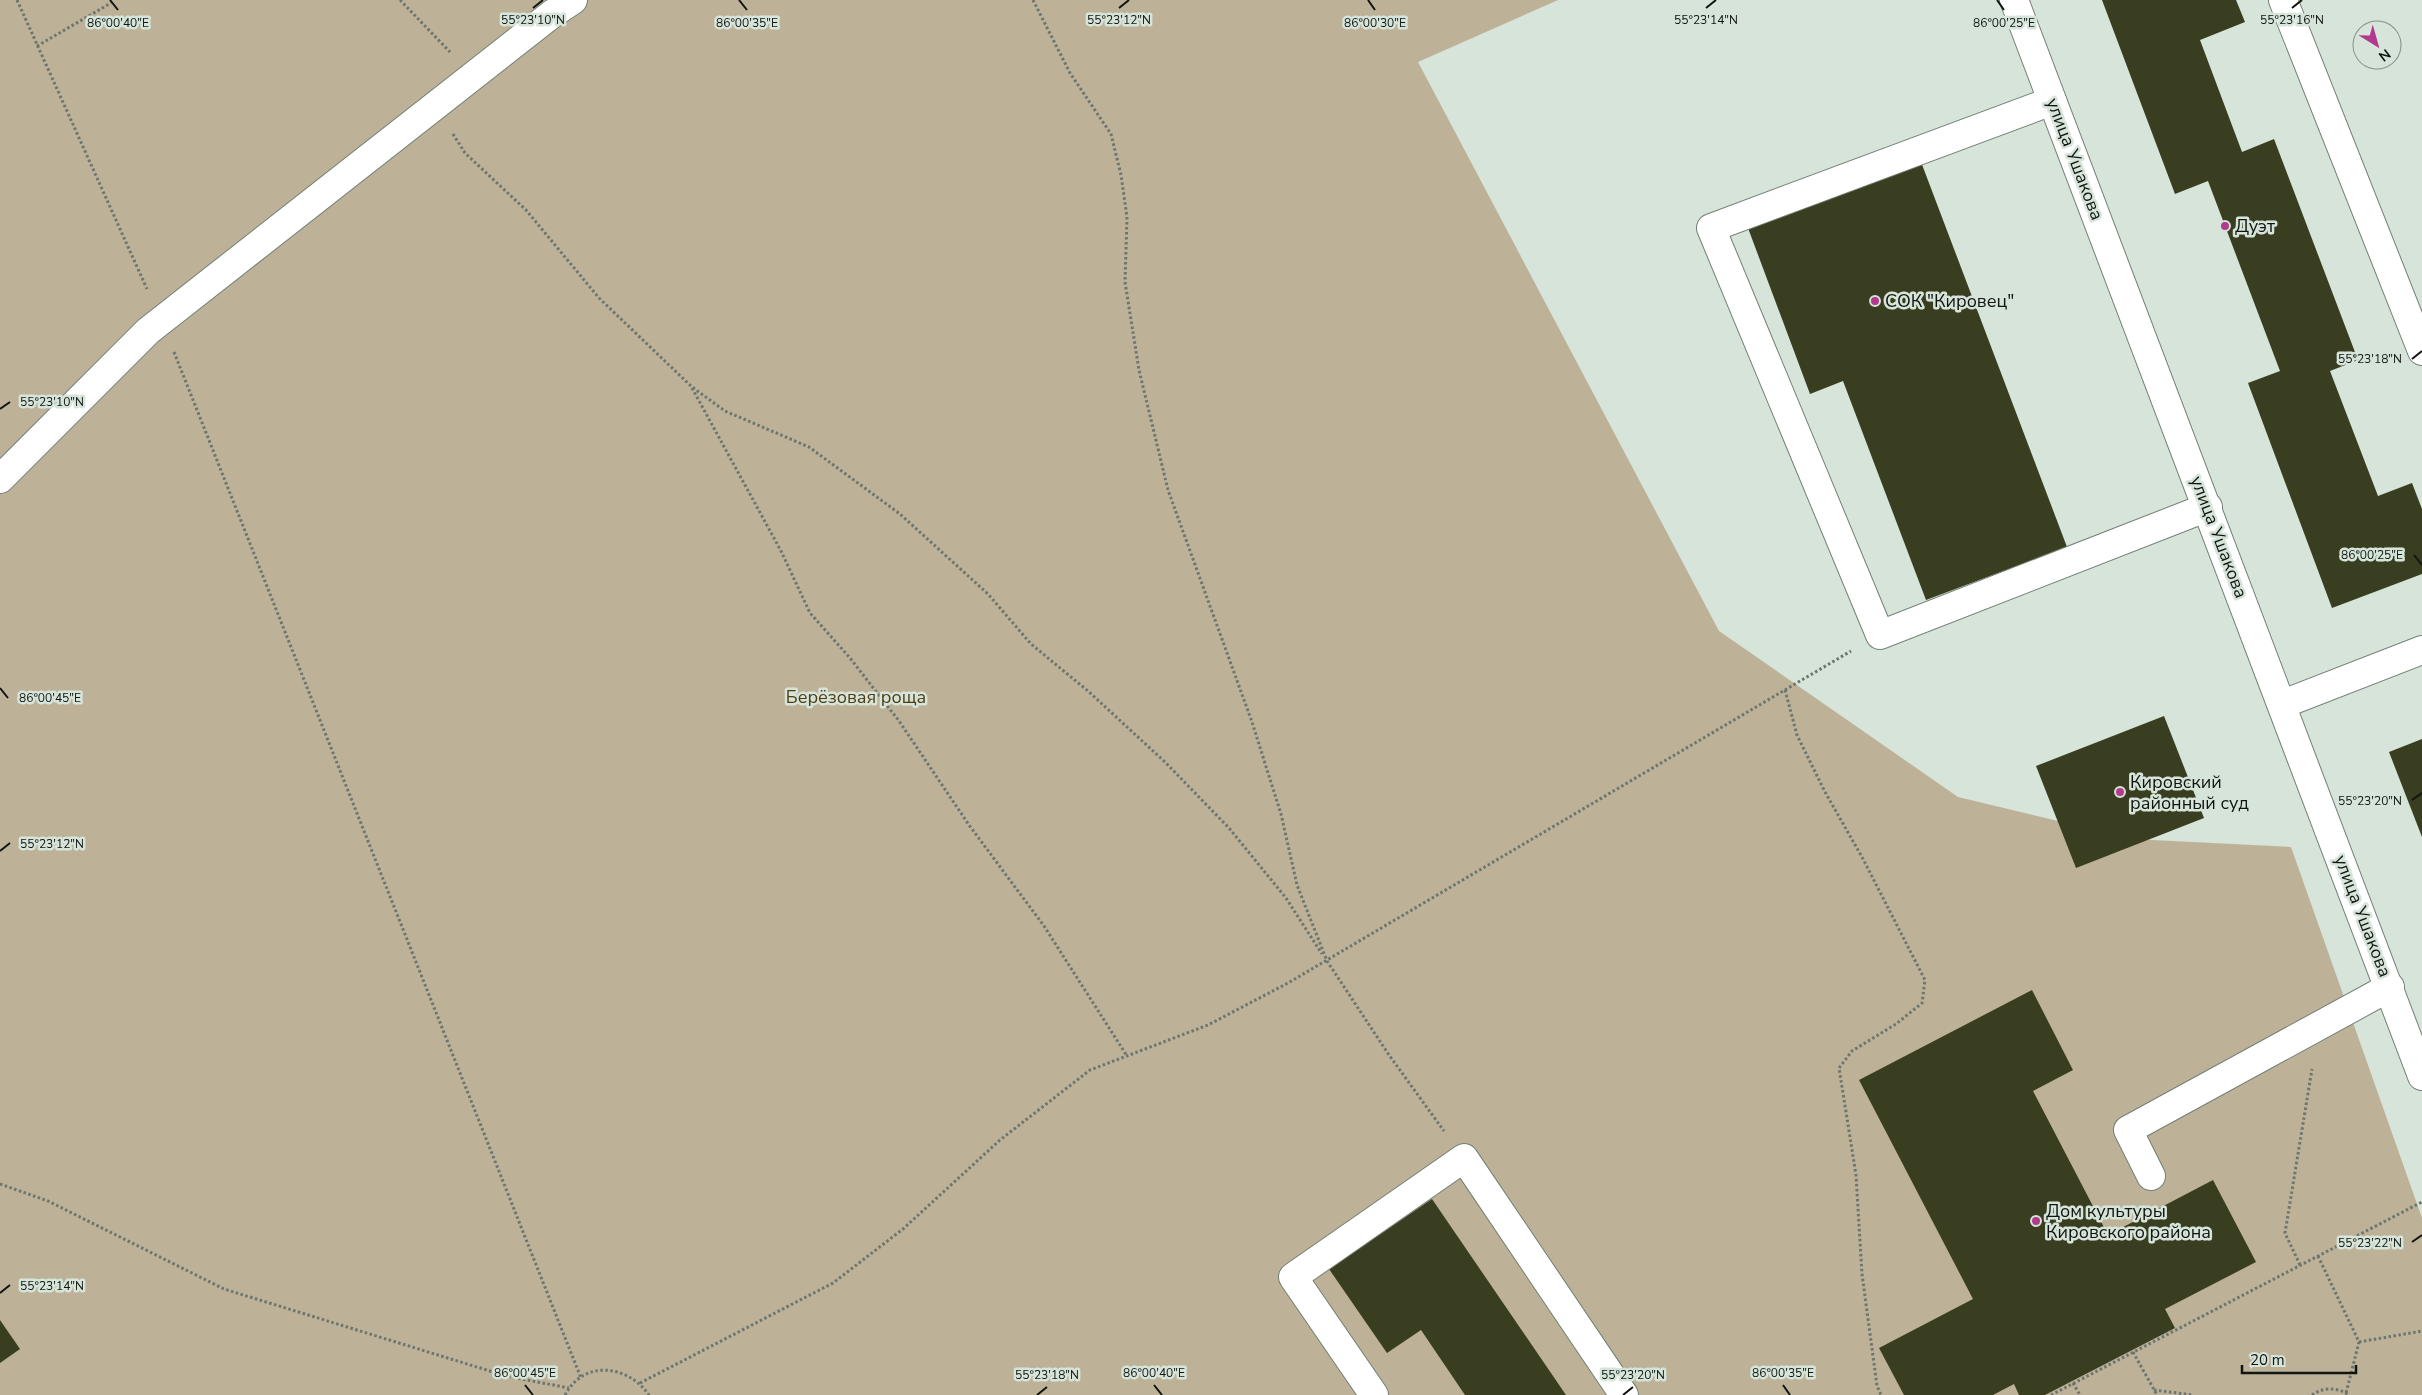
<svg xmlns="http://www.w3.org/2000/svg" width="2422" height="1395" font-family="'Nunito Sans',sans-serif">
	<rect width="100%" height="100%" fill="#d6e4d9"/>
	<polygon fill="#bdb198" points="0,0 1558,0 1418,62 1719,631 1958,797 2132,839 2291,847 2422,1218 2422,1395 0,1395"/>
	<g fill="#383e1f">
		<polygon points="2102,0 2236,0 2245,22 2200,40 2242,152 2274,139 2358,360 2330,371 2378,496 2412,483 2422,509 2422,574 2332,608 2248,383 2280,371 2208,181 2175,194"/>
		<polygon points="1918,154 2067,547 1926,600 1843,381 1810,394 1745,220"/>
		<polygon points="2164,716 2204,818 2076,868 2036,766"/>
		<polygon points="2422,739 2422,837 2389,752"/>
		<polygon points="2032,990 2073,1070 2033,1091 2108,1235 2213,1180 2256,1262 2165,1309 2175,1328 2045,1395 2019,1395 2014,1384 1993,1395 1904,1395 1879,1348 1973,1299 1859,1080"/>
		<polygon points="1432,1199 1566,1395 1465,1395 1421,1330 1387,1353 1329,1269"/>
		<polygon points="0,1320 20,1349 0,1363"/>
	</g>
	<g fill="none" stroke-linecap="round" stroke-linejoin="round">
		<defs>
			<g id="minor">
				<polyline points="2014,0 2422,1076"/>
				<polyline points="2283,0 2422,351"/>
				<polyline points="2052,101 1711,228 1880,635 2208,507"/>
				<polyline points="0,479 148,331 552,14 573,0"/>
				<polyline points="2283,704 2422,650"/>
				<polyline points="2151,1176 2128,1130 2390,987"/>
				<polyline points="1374,1395 1293,1277 1464,1158 1624,1395"/>
			</g>
		</defs>
		<use href="#minor" stroke="#738076" stroke-width="30"/>
		<g stroke="#6c756e" stroke-width="3" stroke-dasharray="2.5 2.5" stroke-linecap="butt">
			<polyline points="17,0 147,289"/>
			<polyline points="400,0 450,52"/>
			<polyline points="1033,0 1070,73 1111,134 1121,175 1127,217 1125,282 1139,370 1168,490 1252,722 1281,814 1297,885 1327,961 1389,1055 1444,1131"/>
			<polyline points="37,46 111,3"/>
			<polyline points="453,134 465,153 526,210 599,298 692,387 725,411 809,447 900,514 988,594 1031,644 1088,691 1165,762 1229,828 1286,898 1322,954"/>
			<polyline points="174,352 581,1378"/>
			<polyline points="692,388 781,551 810,613 850,658 899,721 969,825 1044,926 1127,1056"/>
			<polyline points="1785,690 1797,735 1825,792 1862,857 1925,980 1922,1003 1896,1024 1852,1051 1839,1068 1856,1175 1862,1274 1877,1386 1881,1395"/>
			<polyline points="0,1184 48,1201 224,1289 506,1376 569,1388"/>
			<polyline points="2318,1256 2359,1342 2346,1393"/>
			<polyline points="2300,1265 2285,1233 2312,1069"/>
			<polyline points="2359,1342 2422,1331"/>
			<polyline points="2133,1352 2157,1395"/>
			<polyline points="640,1383 833,1283 903,1229 1000,1140 1090,1070 1208,1025 1288,983 1851,651"/>
			<polyline points="2073,1383 2080,1395"/>
			<polyline points="2154,1390 2193,1395"/>
			<path d="M565,1395C584,1359 628,1365 649,1395"/>
			<polyline points="2051,1395 2422,1202"/>
			<path d="M2312,1395C2323,1387 2338,1387 2349,1395"/>
		</g>
		<use href="#minor" stroke="#fff" stroke-width="28"/>
	</g>
	<path fill="none" stroke="#101511" stroke-width="2" d="M110,0L118,10M739,0L747,10M1368,0L1375,10M1997,0L2004,10M533,8L543,0M1119,8L1129,0M1706,8L1716,0M2292,8L2302,0M2412,359L2422,351M0,409L10,402M2414,555L2422,565M0,688L8,698M2412,800L2422,793M0,851L10,843M2412,1242L2422,1235M0,1293L10,1285M525,1385L533,1395M1154,1385L1162,1395M1783,1385L1790,1395M1037,1395L1047,1387M1623,1395L1633,1387"/>
	<g fill="#b2398e" stroke="#d6e4d9" stroke-width="2">
		<circle cx="2225" cy="226" r="5"/>
		<circle cx="1875" cy="301" r="5"/>
		<circle cx="2120" cy="792" r="5"/>
		<circle cx="2036" cy="1221" r="5"/>
	</g>
	<g text-anchor="middle" dominant-baseline="central" stroke-width="5" stroke-linejoin="round" paint-order="stroke">
		<g font-size="18" fill="#101511" stroke="#d6e4d9">
			<text transform="translate(2075 159) rotate(69)">улица Ушакова</text>
			<text transform="translate(2219 537) rotate(69)">улица Ушакова</text>
			<text transform="translate(2363 916) rotate(69)">улица Ушакова</text>
		</g>
		<g font-size="18" fill="#101511" stroke="#d6e4d9" text-anchor="start">
			<text x="2235" y="226">Дуэт</text>
			<text x="1885" y="301">СОК "Кировец"</text>
			<text x="2130" y="782">Кировский<tspan x="2130" dy="21">районный суд</tspan></text>
			<text x="2046" y="1211">Дом культуры<tspan x="2046" dy="21">Кировского района</tspan></text>
		</g>
		<g font-size="18" fill="#4f3c11" stroke="#d6e4d9">
			<text x="856" y="697">Берёзовая роща</text>
		</g>
	</g>
	<g font-size="12" text-anchor="middle" fill="#101511" stroke="#d6e4d9" stroke-width="5" stroke-linejoin="round" paint-order="stroke">
		<text x="1119" y="24">55°23'12"N</text>
		<text x="1706" y="24">55°23'14"N</text>
		<text x="2292" y="24">55°23'16"N</text>
		<text x="533" y="24">55°23'10"N</text>
		<text x="118" y="27">86°00'40"E</text>
		<text x="747" y="27">86°00'35"E</text>
		<text x="1375" y="27">86°00'30"E</text>
		<text x="2004" y="27">86°00'25"E</text>
		<text x="2370" y="363">55°23'18"N</text>
		<text x="52" y="406">55°23'10"N</text>
		<text x="2372" y="559">86°00'25"E</text>
		<text x="50" y="702">86°00'45"E</text>
		<text x="2370" y="805">55°23'20"N</text>
		<text x="52" y="848">55°23'12"N</text>
		<text x="2370" y="1247">55°23'22"N</text>
		<text x="52" y="1290">55°23'14"N</text>
		<text x="525" y="1377">86°00'45"E</text>
		<text x="1154" y="1377">86°00'40"E</text>
		<text x="1783" y="1377">86°00'35"E</text>
		<text x="1047" y="1379">55°23'18"N</text>
		<text x="1633" y="1379">55°23'20"N</text>
	</g>
	<g transform="translate(2377 45) rotate(143)"><circle r="24" fill="#d6e4d9" stroke="#879189"/>
	<path d="M0-4L9 19L0 12L-9 19Z" fill="#b2398e"/>
	<text y="-8" font-size="14" font-weight="bold" text-anchor="middle" fill="#101511">N</text>
	</g>
	<path d="M2242 1365v8h114v-8" fill="none" stroke="#101511" stroke-width="2.5"/>
	<text x="2250" y="1365" font-size="15" fill="#101511" stroke="#d6e4d9" stroke-width="4" paint-order="stroke">20 m</text>
</svg>
